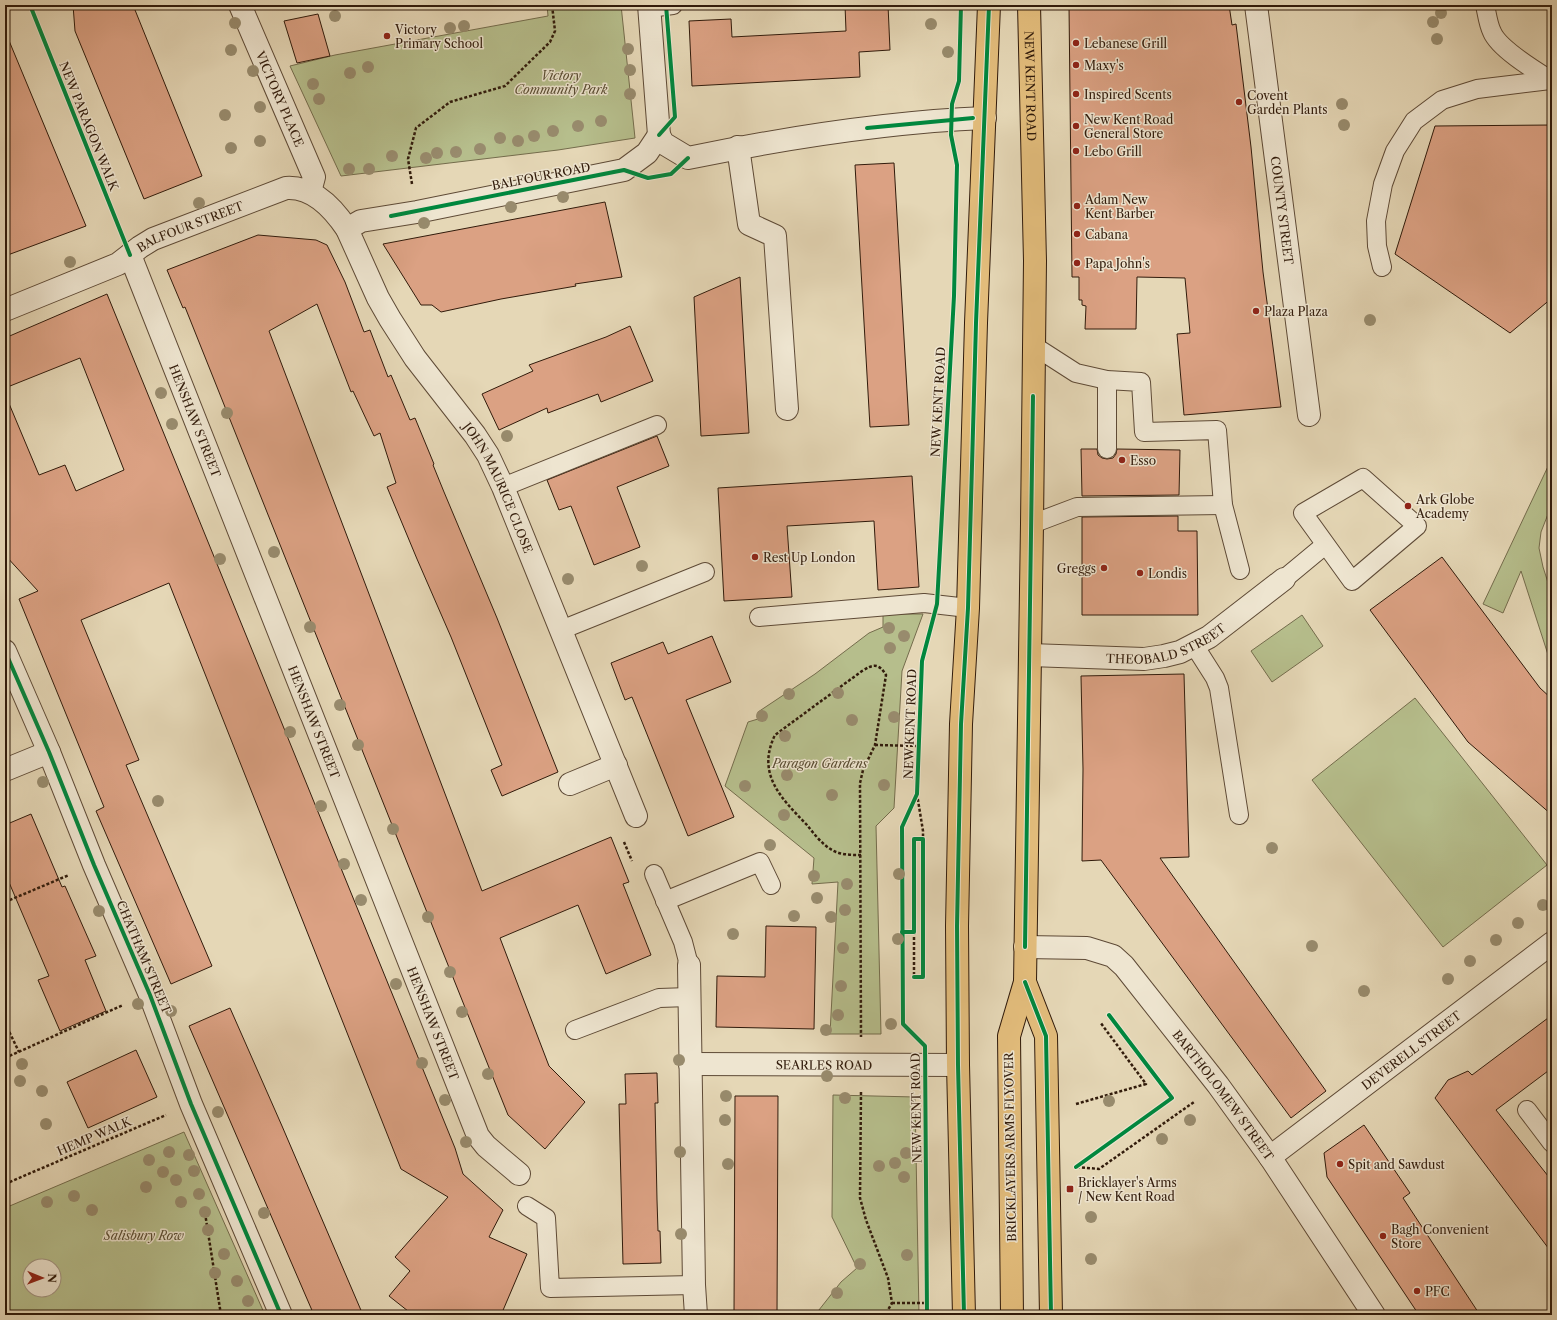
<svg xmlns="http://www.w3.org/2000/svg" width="1557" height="1320" font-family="'Libre Caslon Text',serif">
	<rect width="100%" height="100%" fill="#e5d7b6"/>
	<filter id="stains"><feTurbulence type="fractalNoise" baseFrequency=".005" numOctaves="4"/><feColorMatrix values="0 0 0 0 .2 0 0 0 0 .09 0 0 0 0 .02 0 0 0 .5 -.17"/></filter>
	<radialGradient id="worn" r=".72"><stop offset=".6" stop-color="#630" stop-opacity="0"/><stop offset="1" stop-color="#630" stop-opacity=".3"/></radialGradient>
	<g fill="#b6be8c" stroke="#746c4c" fill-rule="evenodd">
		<polygon points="547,5 621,5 635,138 558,150 341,176 290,66 335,55 548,16"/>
		<polygon points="1552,458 1552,504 1541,532 1539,548 1543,567 1552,595 1552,667 1521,571 1503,613 1483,604"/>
		<polygon points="883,614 923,614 902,671 894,808 876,826 881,1034 830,1034 838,882 812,884 814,858 725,786 748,722 758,719 758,712 815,674 869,633 883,627"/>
		<polygon points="1302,615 1323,646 1272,682 1251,651"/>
		<polygon points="1415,698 1547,865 1443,947 1312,780"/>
		<polygon points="833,1095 915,1097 919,1315 815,1315 841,1282 857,1268 832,1217"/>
		<path d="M184,1132L265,1315H5V1208ZM30,1266H54V1290H30Z"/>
	</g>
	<g fill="#dba183" stroke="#311b0b">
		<polygon points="73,5 133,5 202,176 144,199 75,31"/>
		<polygon points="845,5 888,5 890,50 859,52 860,77 692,86 689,21 731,19 732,37 846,31"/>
		<polygon points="1069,5 1229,5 1232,25 1236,24 1251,147 1263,272 1281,407 1184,415 1177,334 1190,333 1185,278 1137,277 1136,329 1085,329 1086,306 1082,305 1082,300 1079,300 1079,277 1072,277"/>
		<polygon points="318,14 330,56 297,63 284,21"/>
		<polygon points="5,31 86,226 5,256"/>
		<polygon points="1552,125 1552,298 1510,333 1395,254 1435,126"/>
		<polygon points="894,163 909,425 870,427 855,165"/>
		<polygon points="605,202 622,277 575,284 576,286 501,299 441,312 432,305 421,305 383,244"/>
		<polygon points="258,235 316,240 327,245 345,282 364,332 370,330 388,377 391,375 410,420 415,418 434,464 433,465 444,492 497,618 558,772 502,796 491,770 502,765 451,637 417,559 387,487 396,483 380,433 374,436 353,391 351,392 317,304 269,331 482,891 611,837 629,882 623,884 651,955 606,974 578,905 500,938 549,1066 585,1102 545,1149 508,1115 185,307 183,308 167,270"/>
		<polygon points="740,277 749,433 701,436 694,297"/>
		<polygon points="107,294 455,1148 463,1174 503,1210 489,1237 527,1254 501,1315 413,1315 389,1296 410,1271 395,1257 448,1197 401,1169 169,583 81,620 139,760 126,765 212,966 171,984 96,811 104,807 19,599 38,591 5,555 5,394 39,475 65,465 76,491 124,470 80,358 5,388 5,338"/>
		<polygon points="630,326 653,381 601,402 598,394 548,413 547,408 499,430 482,394 533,371 529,365 606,337"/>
		<polygon points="657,436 669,466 617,487 640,547 594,565 571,506 559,510 547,480"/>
		<polygon points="1081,449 1097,449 1098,455 1102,458 1107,459 1113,458 1116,454 1117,449 1180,450 1179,495 1082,496"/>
		<polygon points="912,476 919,587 878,590 874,521 787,526 792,597 724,601 718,488"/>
		<polygon points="1178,516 1178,531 1197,531 1198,615 1082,615 1082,517"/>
		<polygon points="1442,557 1540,688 1552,699 1552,815 1468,742 1370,610"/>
		<polygon points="712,636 731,682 686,700 734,817 688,836 632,697 625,700 611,663 663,642 668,654"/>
		<polygon points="1184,674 1189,857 1160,858 1326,1091 1291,1118 1101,860 1082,861 1083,769 1081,676"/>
		<polygon points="31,814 62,887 65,886 96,956 85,960 106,1011 60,1031 38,980 49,976 5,873 5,825"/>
		<polygon points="766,926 816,927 814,1029 716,1027 717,976 765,977"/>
		<polygon points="230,1008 282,1126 363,1315 314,1315 189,1026"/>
		<polygon points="1552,1015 1552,1068 1496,1110 1552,1181 1552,1253 1435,1098 1448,1080 1468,1071 1472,1075"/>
		<polygon points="136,1050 157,1097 88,1128 67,1082"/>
		<polygon points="657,1073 658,1103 655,1103 657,1200 658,1231 660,1231 661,1263 623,1264 619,1104 626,1104 625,1074"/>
		<polygon points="735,1096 778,1096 777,1315 734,1315"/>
		<polygon points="1364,1125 1410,1193 1403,1198 1480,1315 1419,1315 1327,1177 1324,1153"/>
	</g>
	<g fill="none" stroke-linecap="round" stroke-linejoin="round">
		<defs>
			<g id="lane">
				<path d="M1485,5C1487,14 1488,24 1492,32C1499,49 1536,71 1552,81"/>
				<polyline points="649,8 673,5"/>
				<polyline points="1382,267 1377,246 1376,221 1383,184 1395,151 1414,121 1442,100 1477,89 1550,80"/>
				<polyline points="1034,346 1076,373 1107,380 1141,382 1144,432 1217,430 1223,505 1240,570"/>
				<polyline points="1107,449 1107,380"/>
				<polygon points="1363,478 1417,526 1352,581 1303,513"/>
				<polyline points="503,487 657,425"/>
				<polyline points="1032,524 1077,507 1223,505"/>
				<polyline points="1284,579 1325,545"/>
				<polyline points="759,617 924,603 968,608"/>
				<polyline points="561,630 705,572"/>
				<polyline points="1194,645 1215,678 1219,688 1239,815"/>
				<polyline points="654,874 683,942 689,965"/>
				<polyline points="665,901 760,862 771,885"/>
				<polyline points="575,1030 659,998 689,997"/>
				<polyline points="1527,1110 1552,1143"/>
				<polyline points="527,1206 546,1218 550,1288 694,1285"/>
			</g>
			<g id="street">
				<path id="s1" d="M240,5L314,177L310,192"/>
				<path d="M649,5L659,135L663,143L688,158C785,138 885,122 985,118"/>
				<path id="s2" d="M1256,5L1309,415"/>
				<polyline points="738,147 749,224 775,236 787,409"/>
				<polyline points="347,229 361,221 417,212 624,170 647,153 659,135"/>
				<path id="s3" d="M130,255L478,1136L486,1146L519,1174"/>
				<path id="s4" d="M5,310L118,264L140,247L153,239L286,188C313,186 333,208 347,229L378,298L390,319L415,358L475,435L488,455L503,487L636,816"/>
				<polyline points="5,651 49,752 94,865 150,995 191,1104 281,1315"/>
				<path id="s5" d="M1030,655L1144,659L1164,656L1180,652L1209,637L1284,579"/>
				<polyline points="5,770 49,752"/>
				<polyline points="570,784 616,765"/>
				<path id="s6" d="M1025,947L1087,948L1113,956L1124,966L1218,1085L1270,1157L1374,1315"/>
				<polyline points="689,965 694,1285 696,1315"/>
				<path id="s7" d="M690,1064L958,1065"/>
				<path id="s8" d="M1270,1157L1552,943"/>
			</g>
			<g id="highway">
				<path id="s9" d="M1029,5L1035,261L1032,524L1025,982L1046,1036L1051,1315"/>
				<polyline points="964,1315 958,1065 957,926 961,724 968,608 976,323 989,5"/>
				<polyline points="1012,1315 1009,1036 1025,982"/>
			</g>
		</defs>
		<use href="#lane" stroke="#5e4a36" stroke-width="20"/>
		<use href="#street" stroke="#5e4a36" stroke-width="24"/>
		<use href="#highway" stroke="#311b0b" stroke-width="24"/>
		<g stroke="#311b0b" stroke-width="2.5" stroke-dasharray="3 2" stroke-linecap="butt">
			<polyline points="412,184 408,159 416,128 450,102 505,86 550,42 555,31 552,5"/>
			<polyline points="875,745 919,746"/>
			<polyline points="917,794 923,831 923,839"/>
			<polyline points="624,842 632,861"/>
			<path d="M861,855C853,855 844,855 836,852C824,847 815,835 807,825C781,798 756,774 775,735L862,671C873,664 879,663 886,675L875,745L863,770L860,783L861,1037"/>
			<polyline points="5,902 69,875"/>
			<polyline points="914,932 914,977"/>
			<polyline points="5,1023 19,1052"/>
			<polyline points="5,1058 123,1005"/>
			<polyline points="861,1092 860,1198 866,1220 888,1278 892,1303 885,1315"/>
			<polyline points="1076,1104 1146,1084 1100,1022"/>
			<polyline points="1077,1167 1099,1169 1194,1102"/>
			<polyline points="5,1184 166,1115"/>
			<polyline points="205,1213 221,1315"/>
			<polyline points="892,1303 928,1303"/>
		</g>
		<use href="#lane" stroke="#eee5d0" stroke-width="18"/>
		<use href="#street" stroke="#eee5d0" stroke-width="22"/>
		<use href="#highway" stroke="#e2bc7b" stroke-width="22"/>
		<defs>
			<g id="cycleway">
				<polyline points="30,5 130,255"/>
				<polyline points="867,128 973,118"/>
				<polyline points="659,135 675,117 666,5"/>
				<polyline points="391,216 624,170 648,178 671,174 688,158"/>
				<polyline points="5,651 49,752 94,865 150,995 191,1104 281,1315"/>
				<polyline points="902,932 914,932 914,839 923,839 923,977 914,977"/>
				<polyline points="1025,947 1033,396"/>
				<polyline points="1025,982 1046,1036 1051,1315"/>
				<polyline points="1076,1167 1172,1098 1109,1015"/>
				<polyline points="927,1315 925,1046 903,1024 902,827 917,794 922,661 937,604 954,296 957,165 951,135 952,104 959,81 961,5"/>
				<polyline points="964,1315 958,1065 957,926 961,724 968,608 976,323 989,5"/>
			</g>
		</defs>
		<use href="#cycleway" stroke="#eee5d0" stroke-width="6"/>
		<use href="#cycleway" stroke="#00873e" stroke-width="4"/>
	</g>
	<g fill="#988b6d">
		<circle cx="1441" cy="13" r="6"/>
		<circle cx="335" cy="16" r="6"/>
		<circle cx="1433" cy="22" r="6"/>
		<circle cx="235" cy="23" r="6"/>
		<circle cx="931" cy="24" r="6"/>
		<circle cx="464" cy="26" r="6"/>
		<circle cx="450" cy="28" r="6"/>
		<circle cx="1437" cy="39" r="6"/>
		<circle cx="628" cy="49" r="6"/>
		<circle cx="231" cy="50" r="6"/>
		<circle cx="948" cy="52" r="6"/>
		<circle cx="368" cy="67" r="6"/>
		<circle cx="630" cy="70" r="6"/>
		<circle cx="253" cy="71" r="6"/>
		<circle cx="350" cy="73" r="6"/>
		<circle cx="313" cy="84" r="6"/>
		<circle cx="630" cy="94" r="6"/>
		<circle cx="319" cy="99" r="6"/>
		<circle cx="1342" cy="104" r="6"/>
		<circle cx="260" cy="107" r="6"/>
		<circle cx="225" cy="115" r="6"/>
		<circle cx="601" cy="121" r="6"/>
		<circle cx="1344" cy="125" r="6"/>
		<circle cx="578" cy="126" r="6"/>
		<circle cx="553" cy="131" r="6"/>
		<circle cx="534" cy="136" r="6"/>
		<circle cx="500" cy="138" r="6"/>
		<circle cx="260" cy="141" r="6"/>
		<circle cx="518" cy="141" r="6"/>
		<circle cx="231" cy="148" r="6"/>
		<circle cx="480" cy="149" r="6"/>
		<circle cx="456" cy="152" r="6"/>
		<circle cx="437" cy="153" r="6"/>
		<circle cx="392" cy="156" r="6"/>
		<circle cx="426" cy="158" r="6"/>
		<circle cx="349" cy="169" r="6"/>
		<circle cx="369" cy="169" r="6"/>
		<circle cx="563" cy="197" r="6"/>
		<circle cx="199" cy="203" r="6"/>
		<circle cx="511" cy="207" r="6"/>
		<circle cx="424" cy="223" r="6"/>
		<circle cx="70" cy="262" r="6"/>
		<circle cx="1370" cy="320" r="6"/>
		<circle cx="161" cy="393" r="6"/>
		<circle cx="227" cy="413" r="6"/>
		<circle cx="172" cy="424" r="6"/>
		<circle cx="507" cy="436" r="6"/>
		<circle cx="274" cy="552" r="6"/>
		<circle cx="220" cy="559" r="6"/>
		<circle cx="642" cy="566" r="6"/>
		<circle cx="568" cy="579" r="6"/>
		<circle cx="310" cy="627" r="6"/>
		<circle cx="889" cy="628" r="6"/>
		<circle cx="904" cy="636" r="6"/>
		<circle cx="890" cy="648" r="6"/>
		<circle cx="838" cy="693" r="6"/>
		<circle cx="789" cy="694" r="6"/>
		<circle cx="340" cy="705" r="6"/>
		<circle cx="762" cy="716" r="6"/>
		<circle cx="894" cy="717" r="6"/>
		<circle cx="852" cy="720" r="6"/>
		<circle cx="290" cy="732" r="6"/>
		<circle cx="785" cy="736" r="6"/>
		<circle cx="358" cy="745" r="6"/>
		<circle cx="829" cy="763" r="6"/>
		<circle cx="787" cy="775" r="6"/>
		<circle cx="43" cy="782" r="6"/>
		<circle cx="884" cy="785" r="6"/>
		<circle cx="745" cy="786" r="6"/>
		<circle cx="832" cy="795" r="6"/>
		<circle cx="158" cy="801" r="6"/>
		<circle cx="321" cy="806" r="6"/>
		<circle cx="784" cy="815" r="6"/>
		<circle cx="393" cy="829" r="6"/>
		<circle cx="770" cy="845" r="6"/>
		<circle cx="1272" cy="848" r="6"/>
		<circle cx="344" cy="864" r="6"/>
		<circle cx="899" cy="874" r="6"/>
		<circle cx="814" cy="876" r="6"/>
		<circle cx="847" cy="884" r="6"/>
		<circle cx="817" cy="898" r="6"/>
		<circle cx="361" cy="900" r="6"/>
		<circle cx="1543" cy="905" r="6"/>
		<circle cx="845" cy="910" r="6"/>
		<circle cx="99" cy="911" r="6"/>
		<circle cx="794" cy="916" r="6"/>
		<circle cx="428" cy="917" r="6"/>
		<circle cx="831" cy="917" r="6"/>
		<circle cx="1518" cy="923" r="6"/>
		<circle cx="733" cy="934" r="6"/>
		<circle cx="898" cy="939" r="6"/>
		<circle cx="1496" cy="940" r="6"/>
		<circle cx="1312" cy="946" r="6"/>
		<circle cx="843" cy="948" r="6"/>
		<circle cx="1470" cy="961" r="6"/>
		<circle cx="450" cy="972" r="6"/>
		<circle cx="1448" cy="979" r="6"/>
		<circle cx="396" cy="984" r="6"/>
		<circle cx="841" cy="986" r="6"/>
		<circle cx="1364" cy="991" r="6"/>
		<circle cx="138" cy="1004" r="6"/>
		<circle cx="171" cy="1011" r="6"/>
		<circle cx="462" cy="1012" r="6"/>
		<circle cx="838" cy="1015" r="6"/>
		<circle cx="891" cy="1024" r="6"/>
		<circle cx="826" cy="1030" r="6"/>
		<circle cx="679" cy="1060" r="6"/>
		<circle cx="422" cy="1063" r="6"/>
		<circle cx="22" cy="1064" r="6"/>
		<circle cx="488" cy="1074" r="6"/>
		<circle cx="827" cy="1076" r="6"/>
		<circle cx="20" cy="1081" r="6"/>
		<circle cx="42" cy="1091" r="6"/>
		<circle cx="726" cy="1096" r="6"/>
		<circle cx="845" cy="1098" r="6"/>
		<circle cx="445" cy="1100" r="6"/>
		<circle cx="1109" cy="1101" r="6"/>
		<circle cx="218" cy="1112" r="6"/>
		<circle cx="725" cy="1120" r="6"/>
		<circle cx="1190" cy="1120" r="6"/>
		<circle cx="46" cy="1124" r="6"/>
		<circle cx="1162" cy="1139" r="6"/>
		<circle cx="466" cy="1142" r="6"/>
		<circle cx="169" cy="1152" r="6"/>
		<circle cx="680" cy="1152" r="6"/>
		<circle cx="906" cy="1153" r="6"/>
		<circle cx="189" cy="1155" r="6"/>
		<circle cx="149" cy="1160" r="6"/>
		<circle cx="895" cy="1163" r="6"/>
		<circle cx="728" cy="1164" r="6"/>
		<circle cx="879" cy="1166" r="6"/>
		<circle cx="194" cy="1171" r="6"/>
		<circle cx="163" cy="1172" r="6"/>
		<circle cx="904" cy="1177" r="6"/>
		<circle cx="176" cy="1180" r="6"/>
		<circle cx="146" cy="1187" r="6"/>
		<circle cx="199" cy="1194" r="6"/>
		<circle cx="74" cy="1196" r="6"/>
		<circle cx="47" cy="1202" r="6"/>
		<circle cx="181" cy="1202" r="6"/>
		<circle cx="92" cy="1210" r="6"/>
		<circle cx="205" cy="1212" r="6"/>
		<circle cx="264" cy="1213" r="6"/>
		<circle cx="1091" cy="1217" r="6"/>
		<circle cx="208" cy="1230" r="6"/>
		<circle cx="681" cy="1234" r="6"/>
		<circle cx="224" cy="1254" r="6"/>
		<circle cx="907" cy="1255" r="6"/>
		<circle cx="1091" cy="1259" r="6"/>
		<circle cx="860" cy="1264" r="6"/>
		<circle cx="215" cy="1273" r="6"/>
		<circle cx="237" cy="1281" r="6"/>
		<circle cx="837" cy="1293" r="6"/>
		<circle cx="248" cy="1301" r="6"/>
	</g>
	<g fill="#8f2418" stroke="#eee5d0" stroke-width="1.5">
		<circle cx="387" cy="36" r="4"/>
		<circle cx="1076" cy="43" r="4"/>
		<circle cx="1076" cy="65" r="4"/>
		<circle cx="1076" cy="94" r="4"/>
		<circle cx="1239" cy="102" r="4"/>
		<circle cx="1076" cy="126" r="4"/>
		<circle cx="1076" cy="151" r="4"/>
		<circle cx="1077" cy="206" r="4"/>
		<circle cx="1077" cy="234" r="4"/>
		<circle cx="1077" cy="263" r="4"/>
		<circle cx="1256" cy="311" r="4"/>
		<circle cx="1122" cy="460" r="4"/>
		<circle cx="1408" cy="506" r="4"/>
		<circle cx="755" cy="557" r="4"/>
		<circle cx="1104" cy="568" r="4"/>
		<circle cx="1140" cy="573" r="4"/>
		<circle cx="1340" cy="1164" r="4"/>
		<rect x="1066" y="1185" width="8" height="8" rx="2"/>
		<circle cx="1383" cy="1236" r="4"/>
		<circle cx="1417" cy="1291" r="4"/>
	</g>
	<g text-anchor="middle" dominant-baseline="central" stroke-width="3" stroke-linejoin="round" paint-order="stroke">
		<g font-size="12" fill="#311b0b" stroke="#eee5d0" text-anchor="start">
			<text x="395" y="29">Victory<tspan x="395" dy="14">Primary School</tspan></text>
			<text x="1084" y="43">Lebanese Grill</text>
			<text x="1084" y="65">Maxy's</text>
			<text x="1084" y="94">Inspired Scents</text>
			<text x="1247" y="95">Covent<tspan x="1247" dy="14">Garden Plants</tspan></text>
			<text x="1084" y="119">New Kent Road<tspan x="1084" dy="14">General Store</tspan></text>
			<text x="1084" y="151">Lebo Grill</text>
			<text x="1085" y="199">Adam New<tspan x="1085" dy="14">Kent Barber</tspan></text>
			<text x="1085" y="234">Cabana</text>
			<text x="1085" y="263">Papa John's</text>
			<text x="1264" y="311">Plaza Plaza</text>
			<text x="1130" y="460">Esso</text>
			<text x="1416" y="499">Ark Globe<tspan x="1416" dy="14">Academy</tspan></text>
			<text x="763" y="557">Rest Up London</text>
			<text x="1096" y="568" text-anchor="end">Greggs</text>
			<text x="1148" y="573">Londis</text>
			<text x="1348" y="1164">Spit and Sawdust</text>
			<text x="1078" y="1182">Bricklayer's Arms<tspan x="1078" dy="14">/ New Kent Road</tspan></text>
			<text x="1391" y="1229">Bagh Convenient<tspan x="1391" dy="14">Store</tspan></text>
			<text x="1425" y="1291">PFC</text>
		</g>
		<g font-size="12" font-style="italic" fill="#594c32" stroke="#eee5d0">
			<text x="561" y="75">Victory<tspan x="561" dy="14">Community Park</tspan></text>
			<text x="820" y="763">Paragon Gardens</text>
			<text x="144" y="1235">Salisbury Row</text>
		</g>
		<g font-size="12" fill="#311b0b" stroke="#eee5d0">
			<text stroke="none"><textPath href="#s9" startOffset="81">NEW KENT ROAD</textPath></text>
			<text stroke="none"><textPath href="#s1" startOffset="102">VICTORY PLACE</textPath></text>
			<text transform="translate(89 126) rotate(68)">NEW PARAGON WALK</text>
			<text transform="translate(541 176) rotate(-11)">BALFOUR ROAD</text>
			<text stroke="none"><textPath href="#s2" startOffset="207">COUNTY STREET</textPath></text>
			<text stroke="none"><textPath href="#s4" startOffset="204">BALFOUR STREET</textPath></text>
			<text transform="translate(938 402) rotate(-87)">NEW KENT ROAD</text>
			<text stroke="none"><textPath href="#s3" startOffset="178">HENSHAW STREET</textPath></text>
			<text stroke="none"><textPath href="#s4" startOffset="686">JOHN MAURICE CLOSE</textPath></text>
			<text stroke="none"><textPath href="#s5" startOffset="139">THEOBALD STREET</textPath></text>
			<text stroke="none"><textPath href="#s3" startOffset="502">HENSHAW STREET</textPath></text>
			<text transform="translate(910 724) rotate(-88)">NEW KENT ROAD</text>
			<text transform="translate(144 957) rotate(67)">CHATHAM STREET</text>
			<text stroke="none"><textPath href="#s3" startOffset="826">HENSHAW STREET</textPath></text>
			<text stroke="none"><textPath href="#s8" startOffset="177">DEVERELL STREET</textPath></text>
			<text stroke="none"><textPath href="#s7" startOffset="134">SEARLES ROAD</textPath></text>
			<text stroke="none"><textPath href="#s6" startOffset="267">BARTHOLOMEW STREET</textPath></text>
			<text transform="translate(916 1108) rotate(-91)">NEW KENT ROAD</text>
			<text transform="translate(94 1136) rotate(-23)">HEMP WALK</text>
			<text transform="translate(1010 1147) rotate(-91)">BRICKLAYERS ARMS FLYOVER</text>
		</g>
	</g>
	<rect width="1557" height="1320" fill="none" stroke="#e5d7b6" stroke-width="20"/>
	<rect x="6" y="6" width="1545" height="1308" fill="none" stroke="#311b0b" stroke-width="2"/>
	<rect x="10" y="10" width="1537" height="1300" fill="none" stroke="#311b0b"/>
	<g transform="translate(42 1278) rotate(91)"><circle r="19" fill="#eee5d0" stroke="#a29481"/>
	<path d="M0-3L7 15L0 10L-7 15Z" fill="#8f2418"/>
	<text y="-6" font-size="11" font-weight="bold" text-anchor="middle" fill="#311b0b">N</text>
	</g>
	<rect width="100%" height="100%" filter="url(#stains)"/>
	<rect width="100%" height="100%" fill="url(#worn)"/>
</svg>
